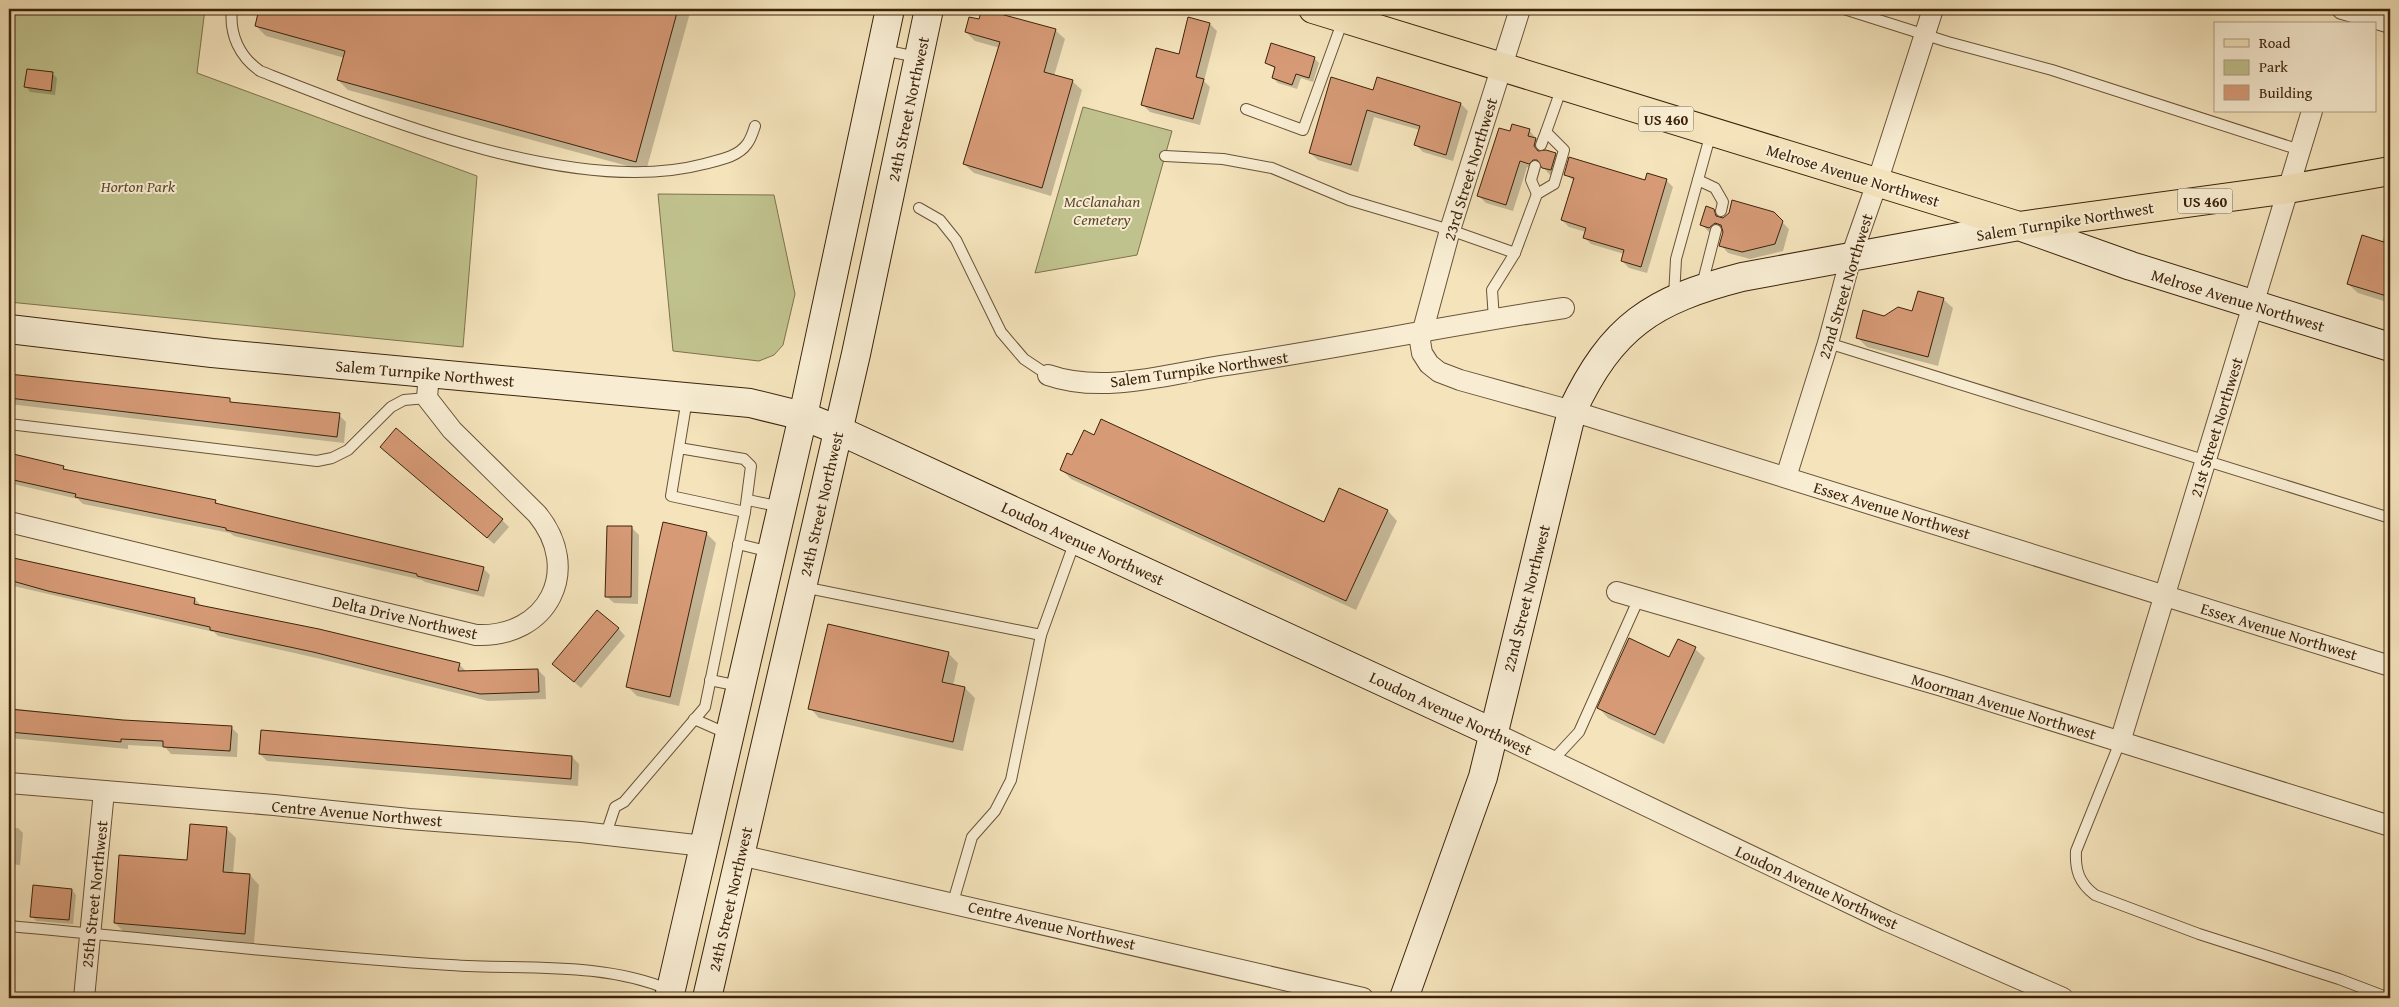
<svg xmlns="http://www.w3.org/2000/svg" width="2399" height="1007" font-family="'Gentium Book Plus',serif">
	<rect width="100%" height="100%" fill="#f4e3bb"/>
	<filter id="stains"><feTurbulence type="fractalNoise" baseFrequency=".004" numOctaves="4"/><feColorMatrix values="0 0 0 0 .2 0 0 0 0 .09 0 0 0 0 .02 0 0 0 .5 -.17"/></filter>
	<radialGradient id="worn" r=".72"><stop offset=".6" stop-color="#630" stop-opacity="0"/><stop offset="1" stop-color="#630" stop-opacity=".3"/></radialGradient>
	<g fill="#c0c28d" stroke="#7e724c">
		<polygon points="9,9 205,9 197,73 477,176 463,347 9,302"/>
		<polygon points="1083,107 1172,131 1137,255 1035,273"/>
		<polygon points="658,194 774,195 795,294 783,345 774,355 759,361 673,351"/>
	</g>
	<g fill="#0003">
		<polygon points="254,9 691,9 646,171 348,90 338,80 345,58 266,36 256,26 258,13"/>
		<polygon points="983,9 1055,30 1065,39 1054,76 1072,81 1082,90 1051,196 974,173 964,164 1000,48 975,41 966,32 980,21"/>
		<polygon points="1210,24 1217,31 1204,81 1210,87 1200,125 1150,112 1142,104 1180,56"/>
		<polygon points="1314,58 1319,63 1313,82 1301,78 1297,89 1278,83 1273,78 1276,69 1266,63"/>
		<polygon points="53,74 57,78 55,95 30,92 26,87"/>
		<polygon points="1378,79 1461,104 1468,111 1453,161 1423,152 1416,145 1420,130 1374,117 1358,172 1318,160 1310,153 1374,91"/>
		<polygon points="1529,130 1543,147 1541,152 1555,154 1563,161 1558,177 1550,175 1542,166 1536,170 1527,167 1513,211 1486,203 1479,196 1511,133"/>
		<polygon points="1565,174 1646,182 1666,180 1673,187 1647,273 1629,268 1622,261 1624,254 1591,244 1585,238 1586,232 1569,227 1562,220 1574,181"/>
		<polygon points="1714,210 1722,218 1730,214 1773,213 1789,229 1783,251 1750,259 1728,253 1721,245 1723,229 1717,235 1709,232 1702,225"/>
		<polygon points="2385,232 2390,232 2390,303 2358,293 2348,284 2382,243"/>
		<polygon points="1943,299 1953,308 1938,366 1867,347 1857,337 1884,317 1913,312"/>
		<polygon points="9,376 229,400 233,403 339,415 346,422 344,443 9,404"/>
		<polygon points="1095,436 1324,523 1340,489 1388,511 1397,521 1356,610 1071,479 1061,469"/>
		<polygon points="9,454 63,467 67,471 215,501 219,505 483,568 490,575 484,597 425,582 422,580 234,536 230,533 83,504 78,499 9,483"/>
		<polygon points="389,454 502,520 509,527 494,544"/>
		<polygon points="632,528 639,535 638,604 614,603 606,596"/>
		<polygon points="706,533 716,543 679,706 637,696 627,686"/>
		<polygon points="9,558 195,599 202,607 459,664 466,671 538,670 545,677 546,699 488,701 321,659 218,636 214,632 9,585"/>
		<polygon points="618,628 625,636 581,688 553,664"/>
		<polygon points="1695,649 1705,658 1664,744 1608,718 1599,708 1670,658"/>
		<polygon points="948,653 958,663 953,686 965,688 975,698 963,751 819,718 810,708"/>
		<polygon points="9,708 123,721 231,727 238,734 237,757 171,754 165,747 128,745 128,749 9,738"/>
		<polygon points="260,754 572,757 579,764 578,786 267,761"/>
		<polygon points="9,828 18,828 23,833 20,865 9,864"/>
		<polygon points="226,828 236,838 233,874 250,875 259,885 254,943 125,933 115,923"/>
		<polygon points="72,890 76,895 73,924 36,921 32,916"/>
	</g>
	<g fill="#d69a76" stroke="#3c230a">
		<polygon points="259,9 678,9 636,162 337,80 345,51 255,26"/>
		<polygon points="982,9 1056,29 1044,72 1073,80 1042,188 963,164 1000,42 965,32 969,17 979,19"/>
		<polygon points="1188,17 1210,23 1196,77 1204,79 1193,119 1141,105 1156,48 1179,54"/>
		<polygon points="1271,43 1315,57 1309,78 1296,74 1292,85 1272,78 1275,67 1265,63"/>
		<polygon points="27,69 53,72 51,91 24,87"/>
		<polygon points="1331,77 1373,90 1377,77 1461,103 1446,155 1414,145 1420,126 1367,110 1351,165 1309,153"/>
		<polygon points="1512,124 1530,129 1528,136 1536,138 1534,146 1538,151 1546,150 1556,153 1551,170 1542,168 1537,160 1533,160 1529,164 1520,161 1506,205 1477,196 1499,128 1510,131"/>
		<polygon points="1569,157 1645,180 1647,173 1667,179 1641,267 1621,261 1624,250 1583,238 1586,228 1561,220 1574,178 1564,175"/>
		<polygon points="1732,200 1774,212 1783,221 1775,244 1742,252 1719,246 1723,232 1721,225 1715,223 1709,228 1700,225 1706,206 1714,209 1716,216 1723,218 1729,213"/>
		<polygon points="2362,235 2390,244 2390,297 2347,284"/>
		<polygon points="1918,291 1944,298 1928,357 1856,338 1863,310 1884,316 1898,307 1912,311"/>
		<polygon points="9,374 230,398 230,402 340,413 337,437 9,398"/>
		<polygon points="1101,419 1324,522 1339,488 1388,510 1346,601 1060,470 1067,453 1072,455 1084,430 1094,435"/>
		<polygon points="396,428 503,519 487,538 380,447"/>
		<polygon points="9,453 64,466 63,469 216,500 215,503 484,567 478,591 417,576 417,574 226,530 226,528 75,497 76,494 9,479"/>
		<polygon points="663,522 707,532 670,697 626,687"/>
		<polygon points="607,526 632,526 631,597 605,597"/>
		<polygon points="9,557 195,598 194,604 319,629 460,663 458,671 538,669 539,692 480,694 313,652 210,630 210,627 48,591 9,580"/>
		<polygon points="597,610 619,628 574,682 552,664"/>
		<polygon points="828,624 949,652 942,682 965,687 953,742 808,709"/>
		<polygon points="1629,638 1669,657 1678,639 1696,647 1655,735 1597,708"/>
		<polygon points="9,709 123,720 232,726 230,751 163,747 163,741 121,739 121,742 9,732"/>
		<polygon points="261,730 572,756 571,779 259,754"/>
		<polygon points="190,824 227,827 223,872 250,874 245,934 114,923 119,855 187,860"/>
		<polygon points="33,885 72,889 69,920 30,917"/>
	</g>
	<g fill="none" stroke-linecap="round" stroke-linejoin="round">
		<defs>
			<g id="lane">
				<path d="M232,9C229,35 240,57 260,71C380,118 576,198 704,164C719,160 738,157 747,144C751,139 753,132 755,126"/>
				<polyline points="1844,9 1948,42 2052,70 2300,150"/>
				<polyline points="883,50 917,57"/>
				<polyline points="1246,109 1303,130 1343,20"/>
				<polyline points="1541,145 1546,132"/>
				<polyline points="1165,156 1223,159 1272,168 1349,200 1450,230 1515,253"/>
				<polyline points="1535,166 1531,180 1537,194"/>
				<polyline points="1698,180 1715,188 1723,202 1721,211"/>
				<polyline points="919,208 940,220 956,240 1001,332 1024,359 1048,375"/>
				<polyline points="1702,285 1716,230"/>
				<polyline points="1674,297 1676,259 1711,133"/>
				<polyline points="1494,319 1492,290 1515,253 1537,194 1554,184 1564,150 1546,132 1562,87"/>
				<polyline points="1828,343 2390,518"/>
				<polyline points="9,424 317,461 332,458 348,450 391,407 404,400 427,398"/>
				<polyline points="679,448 744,459 751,466 745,512 671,496 687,399"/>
				<polyline points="748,500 781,507"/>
				<polyline points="738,544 771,552"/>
				<polyline points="803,587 1041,635 1075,541"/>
				<polyline points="710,680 739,686"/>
				<polyline points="694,719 728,734"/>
				<path d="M2120,742L2076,851C2075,870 2079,883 2095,895L2199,934L2339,979L2389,998"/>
				<polyline points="1553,760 1579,732 1639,598"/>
				<polyline points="606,834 615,807 624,802 705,707 745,512"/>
				<polyline points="953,902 972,837 995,811 1011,780 1041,635"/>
				<path d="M9,926C156,939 303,956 450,965C523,970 601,961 670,990"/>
			</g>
			<g id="street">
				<polyline points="1520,9 1450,230 1420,341 1422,353 1429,364 1439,372 1460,380 1572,411 2390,666"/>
				<polyline points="2342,9 2390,23"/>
				<path d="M1048,375C1102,394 1165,375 1220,366C1335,349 1449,325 1564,308"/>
				<polyline points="1786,477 1828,343 1851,257 1877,183 1933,9"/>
				<path d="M9,522L476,635C548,638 583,570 537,514L452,430L427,398L429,373"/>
				<polyline points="1617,592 1942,686 2390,826"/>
				<polyline points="1494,733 1887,921 2063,998"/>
				<polyline points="2120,742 2312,111"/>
				<polyline points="9,783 274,805 409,819 581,832 704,846"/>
				<polyline points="740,855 1363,998"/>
				<polyline points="84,998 104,791"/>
			</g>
			<g id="secondary">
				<polyline points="9,329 212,353 750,403 803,416 838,430 1494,733"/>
				<polyline points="669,998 803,416 890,9"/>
				<polyline points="707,998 856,354 929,9"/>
				<path d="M1404,998L1483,777L1572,411C1612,326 1652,300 1742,277L2019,226L2131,266L2390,347"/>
			</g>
			<polyline id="primary" points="1313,9 2019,226 2288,189 2390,171"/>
		</defs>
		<use href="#lane" stroke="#6a5336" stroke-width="12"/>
		<use href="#street" stroke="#6a5336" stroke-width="22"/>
		<use href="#secondary" stroke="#3c230a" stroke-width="30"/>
		<use href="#primary" stroke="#3c230a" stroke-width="30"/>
		<use href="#lane" stroke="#f8edd3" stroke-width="10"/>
		<use href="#street" stroke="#f8edd3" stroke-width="20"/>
		<use href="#secondary" stroke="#f8edd3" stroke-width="28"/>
		<use href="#primary" stroke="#f4e3bb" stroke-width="28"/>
	</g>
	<g text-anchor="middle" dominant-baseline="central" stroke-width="4" stroke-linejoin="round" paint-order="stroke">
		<g fill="#f8edd3" stroke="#746046" stroke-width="1">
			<rect x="1638.5" y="106.5" width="55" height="25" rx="4"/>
			<rect x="2177.5" y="188.5" width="55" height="25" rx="4"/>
		</g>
		<g font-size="15" font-weight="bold" fill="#3c230a">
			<text x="1666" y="119">US 460</text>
			<text x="2205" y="201">US 460</text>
		</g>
		<g font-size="16" fill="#3c230a" stroke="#f8edd3">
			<text transform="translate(908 109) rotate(-78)">24th Street Northwest</text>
			<text transform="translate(1470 169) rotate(-73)">23rd Street Northwest</text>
			<text transform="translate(1853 175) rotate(17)">Melrose Avenue Northwest</text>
			<text transform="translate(2065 221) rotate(-9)">Salem Turnpike Northwest</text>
			<text transform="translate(1845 286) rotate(-73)">22nd Street Northwest</text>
			<text transform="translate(2238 300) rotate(17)">Melrose Avenue Northwest</text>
			<text transform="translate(1199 369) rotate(-8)">Salem Turnpike Northwest</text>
			<text transform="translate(425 373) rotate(5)">Salem Turnpike Northwest</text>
			<text transform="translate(2216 427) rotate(-73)">21st Street Northwest</text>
			<text transform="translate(821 504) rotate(-77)">24th Street Northwest</text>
			<text transform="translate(1892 510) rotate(17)">Essex Avenue Northwest</text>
			<text transform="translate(1083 543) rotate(25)">Loudon Avenue Northwest</text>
			<text transform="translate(1526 598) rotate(-76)">22nd Street Northwest</text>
			<text transform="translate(405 617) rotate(13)">Delta Drive Northwest</text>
			<text transform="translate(2279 631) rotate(17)">Essex Avenue Northwest</text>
			<text transform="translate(2004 706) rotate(17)">Moorman Avenue Northwest</text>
			<text transform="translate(1451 713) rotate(25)">Loudon Avenue Northwest</text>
			<text transform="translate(357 813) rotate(5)">Centre Avenue Northwest</text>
			<text transform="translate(1817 887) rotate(25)">Loudon Avenue Northwest</text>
			<text transform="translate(94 894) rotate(-84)">25th Street Northwest</text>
			<text transform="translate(730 899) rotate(-77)">24th Street Northwest</text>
			<text transform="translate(1052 925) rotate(13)">Centre Avenue Northwest</text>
		</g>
		<g font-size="16" font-style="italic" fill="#5d4b2b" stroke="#f8edd3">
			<text x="138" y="186">Horton Park</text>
			<text x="1102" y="201">McClanahan<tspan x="1102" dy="18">Cemetery</tspan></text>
		</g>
	</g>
	<rect width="2399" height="1007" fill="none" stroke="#f4e3bb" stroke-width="30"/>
	<rect x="10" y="10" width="2379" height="987" fill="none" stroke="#3c230a" stroke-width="2.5"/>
	<rect x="15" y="15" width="2369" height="977" fill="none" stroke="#3c230a"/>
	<rect x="2214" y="22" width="162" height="90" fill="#f8edd3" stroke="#ad9c83"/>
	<rect x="2224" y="39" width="25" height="8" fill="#f4e3bb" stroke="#ad9c83"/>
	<text x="2259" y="48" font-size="15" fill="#3c230a">Road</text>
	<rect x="2224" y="60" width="25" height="15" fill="#c0c28d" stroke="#ad9c83"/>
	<text x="2259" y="72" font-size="15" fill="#3c230a">Park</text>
	<rect x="2224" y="85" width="25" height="15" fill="#d69a76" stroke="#ad9c83"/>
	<text x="2259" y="98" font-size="15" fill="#3c230a">Building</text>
	<rect width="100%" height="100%" filter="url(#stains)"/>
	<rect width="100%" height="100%" fill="url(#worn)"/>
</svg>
